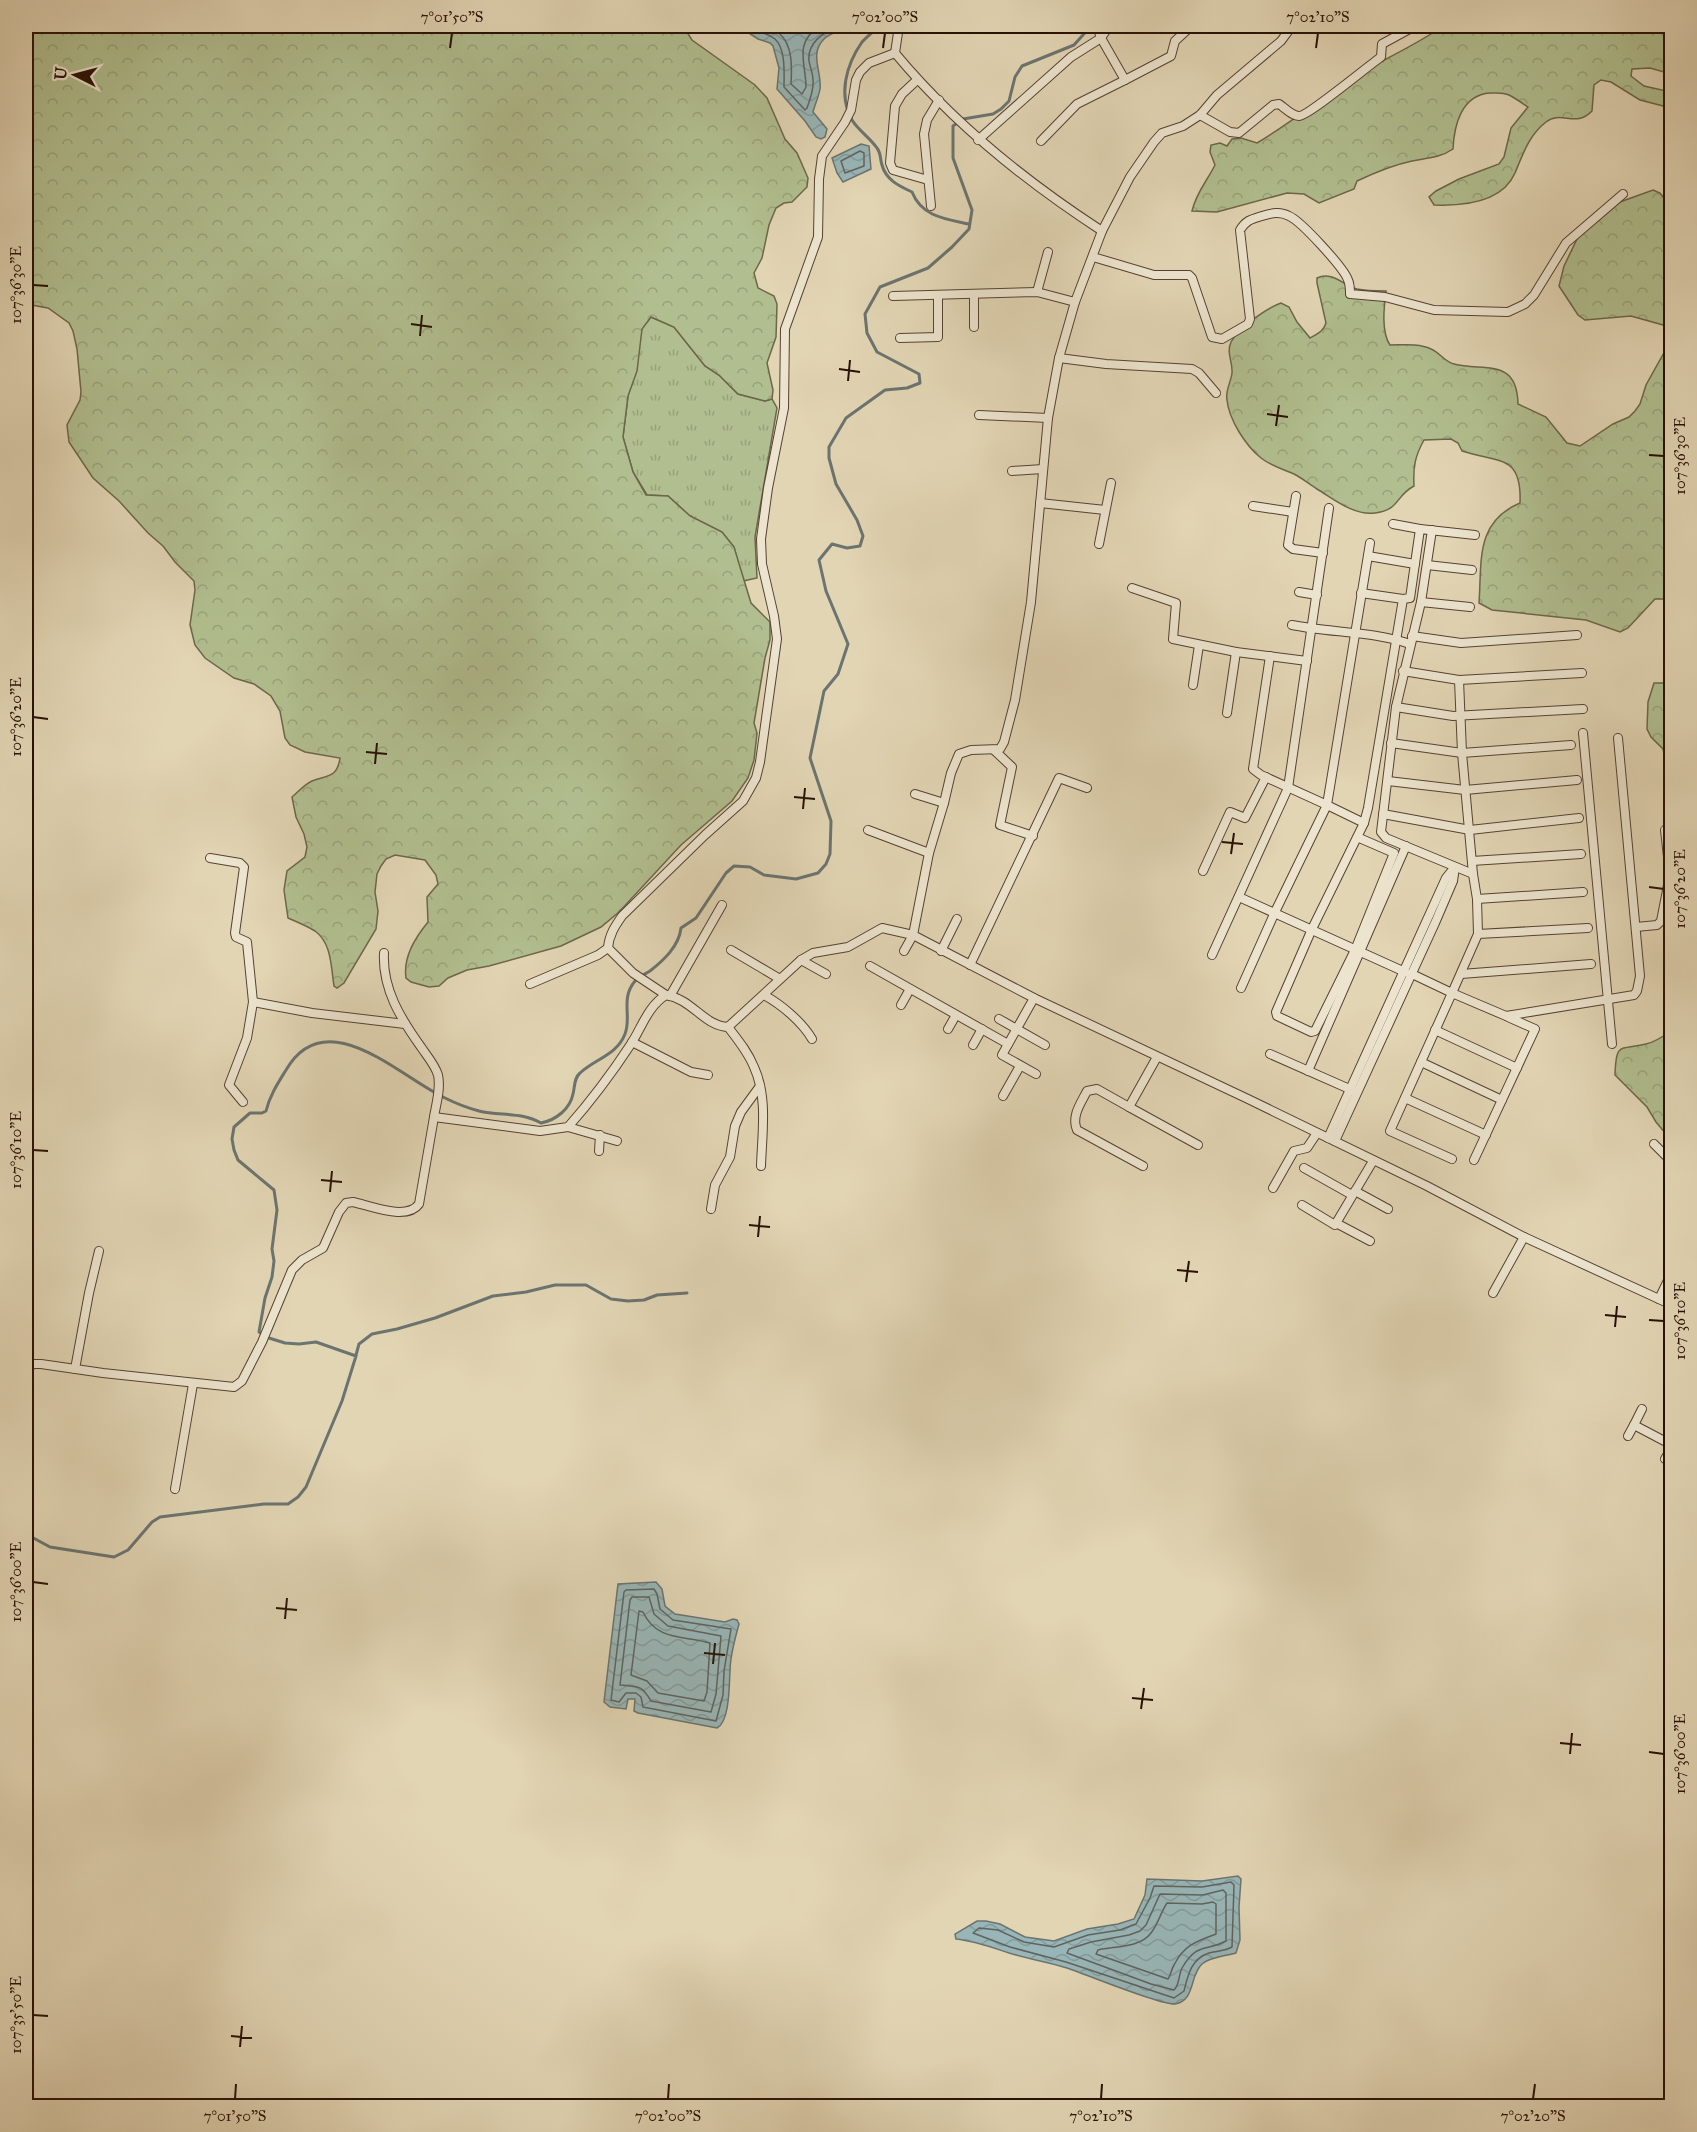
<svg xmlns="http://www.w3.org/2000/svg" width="1697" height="2132" font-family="'IM FELL Great Primer',serif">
	<defs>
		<pattern id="grass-tufts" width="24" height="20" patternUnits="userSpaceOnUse" patternTransform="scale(1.5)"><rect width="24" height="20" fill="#b1be8f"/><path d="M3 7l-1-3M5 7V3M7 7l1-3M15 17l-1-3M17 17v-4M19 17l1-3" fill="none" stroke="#98a27a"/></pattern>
		<pattern id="forest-crowns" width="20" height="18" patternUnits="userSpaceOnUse" patternTransform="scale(1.5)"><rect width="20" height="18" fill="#b1be8f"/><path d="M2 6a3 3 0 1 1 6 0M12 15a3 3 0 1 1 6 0" fill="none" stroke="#98a27a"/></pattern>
		<pattern id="water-waves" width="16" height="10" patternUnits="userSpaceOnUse" patternTransform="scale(1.5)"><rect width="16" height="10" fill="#98b6b7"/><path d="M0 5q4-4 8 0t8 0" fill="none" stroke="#839b9c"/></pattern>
	</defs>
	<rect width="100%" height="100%" fill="#e2d5b4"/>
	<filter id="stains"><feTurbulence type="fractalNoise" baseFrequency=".00333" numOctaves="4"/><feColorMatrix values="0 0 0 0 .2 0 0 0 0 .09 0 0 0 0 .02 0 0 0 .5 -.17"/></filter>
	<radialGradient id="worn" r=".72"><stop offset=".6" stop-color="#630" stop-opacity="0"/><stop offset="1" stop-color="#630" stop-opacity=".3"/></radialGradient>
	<polygon fill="url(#grass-tufts)" stroke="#6c674a" stroke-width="1.5" points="651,317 674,327 705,366 719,375 738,394 765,401 772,399 777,408 755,537 757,578 743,581 734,547 722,532 690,516 668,496 647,495 633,472 623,437 628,396 642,328"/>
	<g fill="url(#forest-crowns)" stroke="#6c674a" stroke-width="1.5">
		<path d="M26,26H683L692,40L755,85L767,98L785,139L797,153L808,178L807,187L792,202L784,203L776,208L769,225L762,258L754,273L758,288L774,296L777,304L776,337L767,363L773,390L772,399L765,401L738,394L719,375L705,366L674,327L651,317L642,329L637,371L628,396L623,437L633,472L646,495L668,496L690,516L722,532L734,547L751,603L770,622V640L765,658L754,723L757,733L754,760L748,778L732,801L681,845L619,912L601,927L561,946L489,966L467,970L448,978L439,986L429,987L411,982L406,978C403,957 415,938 428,922L427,897L438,884L436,875L425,860L395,855L386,859L381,866L377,874L375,892L378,911L376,929L344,983L337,988L334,986C331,968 332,943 315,931C307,926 297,922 288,918L284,890L287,871L305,857L307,847L304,834L296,817L292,797C298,792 305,784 312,781C328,775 337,778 340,758L305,752L290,745L285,738L280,711L271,696L254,684L234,678L205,658L195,645L190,625L195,590L194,581L175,562L163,546L148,533L119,501L93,478L69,442L67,425L80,400L81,392L77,349L73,331L69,323L48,308L26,304Z"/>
		<path d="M1443,26H1671V74L1650,68L1632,69L1631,76L1644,86L1671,92V108L1640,100L1611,82L1601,80L1594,85L1592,111C1576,128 1561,110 1546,122C1529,135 1523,154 1515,173C1502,203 1462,206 1434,205L1429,197L1436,191L1459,179L1499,164L1504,157L1511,128L1528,107C1522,103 1515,98 1509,95C1503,92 1496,93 1490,93C1461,95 1454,126 1453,149C1440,158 1427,158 1412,161C1393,165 1374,173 1357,181L1354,189L1319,203L1304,194L1287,193L1217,212L1192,211C1196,193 1207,181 1215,165L1210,152L1211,145L1220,143L1227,146L1232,139L1241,138L1257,143C1291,123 1321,98 1354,77C1383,59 1415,46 1443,26Z"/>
		<path d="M1653,190L1660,193L1672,207L1671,599H1655L1628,628L1620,632L1586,620L1492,610L1479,603C1482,561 1475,522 1520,503C1522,454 1499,463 1462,451L1458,443L1451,439L1424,440C1415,456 1413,467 1414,486C1395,496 1400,510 1375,513C1354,516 1334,499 1317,489C1309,484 1302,478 1294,474C1283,469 1271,466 1261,458C1246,446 1229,420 1227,400C1225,391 1231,382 1232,373C1233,362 1226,353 1231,342C1238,328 1267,308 1281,303L1289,307L1297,322L1310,338C1317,334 1324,331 1326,323L1317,283V278C1332,271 1343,285 1357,289C1366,291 1377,291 1386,291C1384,307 1381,332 1390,345C1402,345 1419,343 1431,349C1439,352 1445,362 1454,364C1484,372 1517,357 1518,404L1546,417L1567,443L1580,446L1613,424L1629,417L1635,411L1640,404L1646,385L1666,349L1669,332L1663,325L1631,316L1585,320L1578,315L1559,286L1564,266L1578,237L1620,202Z"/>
		<polygon points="1654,683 1663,683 1671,686 1671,781 1663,749 1651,737 1647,729 1648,702"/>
		<path d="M1671,1031V1140L1656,1122L1647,1107L1615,1075C1616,1042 1619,1050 1646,1044C1655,1042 1664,1036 1671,1031Z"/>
	</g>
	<g fill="url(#water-waves)" stroke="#6b7470" stroke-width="1.5">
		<path d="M743,26H849C842,30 830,33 824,39C809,54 822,71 820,89C819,96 815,104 813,112L827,129L825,137L821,139L816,137L805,121L777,89L779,68L773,46L770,43L758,39L744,30Z"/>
		<polygon points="861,144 869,146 871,169 843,182 837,173 832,158"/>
		<path d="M656,1582L662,1589L665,1606L675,1614L725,1622L733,1619L737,1620L739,1624C735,1639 730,1655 730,1671C729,1685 730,1721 717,1728L638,1713L634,1711L635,1699H628L626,1709L610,1707L604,1702L618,1584Z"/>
		<path d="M1238,1876L1241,1879L1239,1907L1240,1940L1236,1953C1226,1956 1210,1957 1202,1964C1189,1976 1196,2000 1175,2004C1162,2006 1085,1974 1067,1968C1048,1962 1028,1959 1009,1953C991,1947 975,1941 956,1939L955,1934L977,1921H986L1000,1924L1025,1937L1054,1941L1087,1929L1118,1924L1134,1919L1145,1895L1147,1879L1202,1881Z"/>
	</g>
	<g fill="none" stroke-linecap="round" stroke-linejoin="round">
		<g stroke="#60635e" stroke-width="1.5">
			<path d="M749,26C757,32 768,33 775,39C786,49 784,74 784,87L805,110L807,108C810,99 814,90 813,80C813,73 810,67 809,61C807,43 823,33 837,26"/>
			<path d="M762,26C767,28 775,29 779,33C793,45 792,68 791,84L802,94L806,87C806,63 793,43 820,26"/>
			<polygon points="860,151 864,153 864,166 845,173 841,161"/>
			<polygon points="654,1589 657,1594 660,1609 673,1620 731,1629 724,1671 723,1695 716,1721 643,1707 641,1697 636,1693 626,1693 619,1702 611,1700 624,1592 626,1590"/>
			<path d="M632,1597H649L654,1614L668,1626L721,1636L716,1694L711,1712L651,1701C641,1684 638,1687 620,1685L630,1600Z"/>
			<path d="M639,1611L643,1612C657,1642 684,1635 710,1643L707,1692L704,1701L658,1693L647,1681L631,1675Z"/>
			<path d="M1231,1882L1234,1885L1232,1947C1225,1951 1217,1951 1209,1953C1191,1959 1188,1975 1184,1991L1174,1998L1066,1962L1010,1947L973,1933L979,1928L998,1930L1024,1942L1054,1947L1088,1935L1120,1930L1136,1924L1150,1898L1154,1886L1202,1887Z"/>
			<path d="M1223,1890L1226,1893V1941C1205,1952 1197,1942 1182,1968C1178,1976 1180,1984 1174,1990L1151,1984L1067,1953L1069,1949L1091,1942L1129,1935L1140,1931L1146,1925L1160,1894L1203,1895Z"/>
			<path d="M1213,1902L1216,1904V1934C1197,1941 1184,1945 1174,1965C1171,1970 1171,1975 1168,1979L1096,1954L1098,1950C1115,1946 1140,1948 1151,1933C1158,1924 1161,1912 1167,1903L1202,1904Z"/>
		</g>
		<g stroke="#6b7470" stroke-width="3">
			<path d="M878,26C874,32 867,36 862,42C846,65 838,95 852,120C858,130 870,138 877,148C881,153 880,159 882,165C886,180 899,186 912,192C922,217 946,219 969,224"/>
			<polyline points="356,1355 359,1344 372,1334 397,1329 435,1318 493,1296 526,1292 555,1285 586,1285 611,1299 628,1301 644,1300 657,1295 687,1293"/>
			<path d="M26,1534L50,1547L114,1557L128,1550L152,1522L160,1517L264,1504H288L298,1497L306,1487L342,1401L356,1356L316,1342L299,1344L285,1343L269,1338L259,1332L265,1298L272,1277L274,1261L272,1249L277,1210L274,1190L238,1160L234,1150L232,1139L234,1127L250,1113H262L266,1111C270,1095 278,1083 286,1070C326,1001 400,1077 445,1098C455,1103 468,1108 479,1111C500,1116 522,1112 541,1123C556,1120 570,1109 573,1094C575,1086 574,1078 580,1073C595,1059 617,1055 625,1034C632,1016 620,999 635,981C638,977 645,974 650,971C664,960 679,946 681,928L696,918L726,873L734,866L750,867L764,875L796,879L818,873L826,864L830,854L831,821L810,758L824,691L838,674L848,644L826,591L819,560L832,544L847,548L860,546L863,536L857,520L836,484L829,458V447L846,418L885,390L907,388L920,383L919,374L877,352L867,333L865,314L880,287L928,268L952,247L969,229L972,210L953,158V126L963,119L993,114L1001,109L1009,101L1015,77L1022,66L1074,45L1091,26"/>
		</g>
		<defs>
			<g id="minor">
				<polyline points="1097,26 1101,38"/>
				<polyline points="1101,38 1109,26"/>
				<polyline points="895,53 899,26"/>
				<polyline points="917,80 902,94 895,106 890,163 893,170 928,180"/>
				<polyline points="1125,80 1171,56 1175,41 1187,30 1181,26"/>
				<path d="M1200,115L1230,132L1239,133L1273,105L1279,104C1285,108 1292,116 1299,116C1308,116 1368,66 1381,57L1382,44L1415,26"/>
				<polyline points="978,140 1071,57 1101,38 1125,80 1077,104 1041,141"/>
				<polyline points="931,206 924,134 927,120 939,100"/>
				<polyline points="1102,231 1130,177 1154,142 1162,133 1183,126 1200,115 1217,95 1281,41 1292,26"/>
				<path d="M1093,257L1154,275H1189L1192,278L1212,337L1222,339L1248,324L1250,319L1240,230C1246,220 1252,219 1262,216C1272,213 1280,211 1289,216C1301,221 1344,268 1348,280C1350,284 1350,290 1350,294L1385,297L1434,310L1508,312L1525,304L1534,295L1566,243L1623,194"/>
				<polyline points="1037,292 1048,252"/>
				<polyline points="893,296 1037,292 1075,302"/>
				<polyline points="974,327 974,294"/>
				<polyline points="900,338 938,337 938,295"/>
				<polyline points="1059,358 1106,364 1192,369 1199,373 1216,393"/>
				<polyline points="979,415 1048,418"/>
				<polyline points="1012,471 1043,469"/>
				<polyline points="1296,496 1288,545 1293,549 1323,553"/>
				<polyline points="1040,503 1105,510"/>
				<polyline points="1253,506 1293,512"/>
				<polyline points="1393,524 1420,529"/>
				<polyline points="1432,530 1421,602 1396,707 1381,832 1386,838 1473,874"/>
				<polyline points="1099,544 1111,483"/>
				<polyline points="1368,556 1415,564"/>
				<polyline points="1427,565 1472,570"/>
				<polyline points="1132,588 1176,603 1173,639 1236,652 1307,661"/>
				<polyline points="1299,592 1317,595"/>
				<polyline points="1361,593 1403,599"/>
				<polyline points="1421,602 1470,607"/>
				<path d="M1292,625C1332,633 1372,631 1410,644"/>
				<polyline points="1412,636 1461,643 1577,635"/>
				<polyline points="1403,671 1459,680 1582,673"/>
				<polyline points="1193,685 1199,645"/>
				<polyline points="1396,707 1453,716 1583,709"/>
				<polyline points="1227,713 1236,652"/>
				<polyline points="1583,733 1612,1044"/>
				<polyline points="1391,743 1462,753 1571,745"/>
				<polyline points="994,750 1012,767 1000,825 1033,836"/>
				<polyline points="1388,781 1465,790 1577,780"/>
				<polyline points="915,794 944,803"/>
				<polyline points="1383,814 1470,830 1579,818"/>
				<polyline points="1364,823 1327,805 1370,543"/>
				<polyline points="868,830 929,853"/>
				<polyline points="1357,837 1394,853 1355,950 1315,1031 1311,1032 1277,1016 1276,1012 1312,929 1364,823 1368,808 1403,599 1410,598 1420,529 1475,535"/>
				<polyline points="210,858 240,863 244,867 235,933 236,937 247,942 253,1002 247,1038 229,1085 243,1102"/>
				<polyline points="1472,861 1581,854"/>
				<polyline points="1203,871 1230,812 1245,818 1266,777"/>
				<polyline points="1239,897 1405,972"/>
				<polyline points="1477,899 1583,892"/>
				<polyline points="1636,927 1657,925 1661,921 1670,875 1665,830"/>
				<polyline points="1478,934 1588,928"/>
				<polyline points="731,950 780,979"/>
				<polyline points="941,951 957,919"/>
				<path d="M384,953C382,989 401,1019 421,1047C427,1056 435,1065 438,1075C441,1089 436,1104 434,1117"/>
				<polyline points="1212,955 1288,788 1329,508"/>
				<polyline points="801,960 826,974"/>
				<polyline points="970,965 1059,778 1087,788"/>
				<polyline points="870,966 1008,1044"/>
				<polyline points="1412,974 1452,993 1478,934 1477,899 1473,874 1462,753 1459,680"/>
				<polyline points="1461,974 1591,964"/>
				<polyline points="530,984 598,955 608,948"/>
				<polyline points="1241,988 1275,912 1327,805 1261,775 1253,769 1270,656"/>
				<path d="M666,995L633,973L608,948C609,935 615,926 622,916L705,835L743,801L756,778L760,762L777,639L774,616L762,564L761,539L768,488L784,408L785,329L818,237L819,179L822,156L845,122L851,110L856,80L860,72L869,63L895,53C954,124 1025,181 1102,231L1075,302L1059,358L1048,418L1031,602L1015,700L1004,742L1000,749L971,750L959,754L951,773L944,803L929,853L913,935L904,951"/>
				<path d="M764,995C782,1005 802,1022 812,1039"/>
				<polyline points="670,996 722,905"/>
				<polyline points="1034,998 1002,1055 1036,1074"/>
				<polyline points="253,1002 312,1013 405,1024"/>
				<polyline points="901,1005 910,989"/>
				<polyline points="999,1019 1045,1045"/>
				<path d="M728,1027C738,1040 748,1052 754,1067C768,1098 762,1133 761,1166"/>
				<polyline points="948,1029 956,1015"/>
				<polyline points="1435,1030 1517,1068"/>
				<polyline points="632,1042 691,1072 708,1075"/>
				<polyline points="973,1045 982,1029"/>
				<polyline points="1270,1054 1354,1091"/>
				<polyline points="1157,1057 1129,1107 1198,1145"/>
				<polyline points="1421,1062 1502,1100"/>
				<polyline points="1308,1071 1406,846"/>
				<polyline points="1003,1096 1020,1066"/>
				<polyline points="1405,1098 1486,1135"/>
				<path d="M1129,1107L1097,1089L1087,1091C1081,1103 1071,1116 1077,1130L1143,1166"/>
				<polyline points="568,1127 617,1141"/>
				<polyline points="1328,1138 1446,878 1454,868"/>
				<polyline points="1335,1141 1435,923 1453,881 1455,867"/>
				<polyline points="1654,1144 1672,1162"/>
				<polyline points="599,1151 600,1135"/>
				<polyline points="1452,1159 1390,1131 1452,993 1506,1016 1634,995 1637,991 1640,976 1618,738"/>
				<polyline points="1474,1160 1535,1029 1508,1017"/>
				<polyline points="1304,1168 1352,1195"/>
				<polyline points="1273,1188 1294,1151 1307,1148 1317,1133"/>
				<polyline points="1355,1191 1388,1209"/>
				<polyline points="1302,1205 1335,1225 1373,1161"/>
				<polyline points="711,1209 715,1185 730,1157 735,1126 741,1112 760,1086"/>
				<polyline points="1336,1223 1370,1241"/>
				<polyline points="1493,1293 1524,1237"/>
				<polyline points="1659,1299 1672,1272"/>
				<path d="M26,1368L34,1364H41L103,1373L234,1387L242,1381L262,1342L292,1270L302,1260L323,1248L339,1212L346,1203L353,1202C371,1206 407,1221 419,1204L434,1117L540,1131L568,1127C591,1101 612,1073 631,1044C642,1027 648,1006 666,995C692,999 704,1026 728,1027L801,960L813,953L848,947L882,928L913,935L1034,998L1248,1099L1427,1186L1524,1237L1672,1305"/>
				<polyline points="75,1369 89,1293 99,1251"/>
				<polyline points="1634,1425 1642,1409"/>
				<polyline points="1628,1436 1634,1425 1672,1445"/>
				<polyline points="1665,1459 1672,1447"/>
				<polyline points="175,1489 193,1384"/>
			</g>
		</defs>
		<use href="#minor" stroke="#564131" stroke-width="10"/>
		<use href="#minor" stroke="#ece4ce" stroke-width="8"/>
	</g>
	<path fill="none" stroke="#271005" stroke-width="2" d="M450,48L452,33M883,48L885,33M1316,48L1318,33M33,285L48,286M411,324L432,327M420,336L422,315M839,369L860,372M848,381L850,360M1267,414L1288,417M1276,426L1279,405M1649,455L1664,456M33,717L48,719M366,752L387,754M375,764L377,743M794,797L815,799M803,809L805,788M1222,842L1243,844M1231,854L1234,833M1649,887L1664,889M33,1150L48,1151M321,1180L342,1182M330,1192L332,1171M749,1225L770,1227M758,1237L760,1216M1177,1270L1198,1272M1186,1282L1189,1261M1605,1315L1626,1317M1649,1320L1664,1321M1615,1327L1617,1306M33,1582L48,1584M276,1608L297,1610M285,1619L287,1598M704,1653L725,1655M713,1664L715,1643M1132,1698L1153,1700M1141,1709L1144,1688M1560,1743L1581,1745M1649,1752L1664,1754M1570,1754L1572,1733M33,2015L48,2016M231,2036L252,2038M240,2047L242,2026M235,2099L236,2084M668,2099L669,2084M1101,2099L1102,2084M1533,2099L1535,2084"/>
	<rect width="1697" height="2132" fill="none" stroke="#e2d5b4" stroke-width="66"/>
	<g transform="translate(75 75) rotate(276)" stroke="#ece4ce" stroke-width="4.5" paint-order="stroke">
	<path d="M0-4.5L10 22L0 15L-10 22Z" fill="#271005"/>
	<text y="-9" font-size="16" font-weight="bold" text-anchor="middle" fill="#271005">U</text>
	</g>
	<rect x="33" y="33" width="1631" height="2066" fill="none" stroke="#271005" stroke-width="2"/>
	<g font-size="15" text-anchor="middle" fill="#271005">
		<text x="452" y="22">7°01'50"S</text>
		<text x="885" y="22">7°02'00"S</text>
		<text x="1318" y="22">7°02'10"S</text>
		<text transform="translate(16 285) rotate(-90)" y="5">107°36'30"E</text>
		<text transform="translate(1680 456) rotate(-90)" y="5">107°36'30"E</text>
		<text transform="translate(16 717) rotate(-90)" y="5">107°36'20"E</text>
		<text transform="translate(1680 889) rotate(-90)" y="5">107°36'20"E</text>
		<text transform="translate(16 1150) rotate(-90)" y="5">107°36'10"E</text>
		<text transform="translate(1680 1321) rotate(-90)" y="5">107°36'10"E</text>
		<text transform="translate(16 1582) rotate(-90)" y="5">107°36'00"E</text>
		<text transform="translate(1680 1754) rotate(-90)" y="5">107°36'00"E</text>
		<text transform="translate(16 2015) rotate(-90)" y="5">107°35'50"E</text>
		<text x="235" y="2121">7°01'50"S</text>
		<text x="668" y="2121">7°02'00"S</text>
		<text x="1101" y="2121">7°02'10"S</text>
		<text x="1533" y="2121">7°02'20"S</text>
	</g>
	<rect width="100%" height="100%" filter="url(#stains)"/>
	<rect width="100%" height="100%" fill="url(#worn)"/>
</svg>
